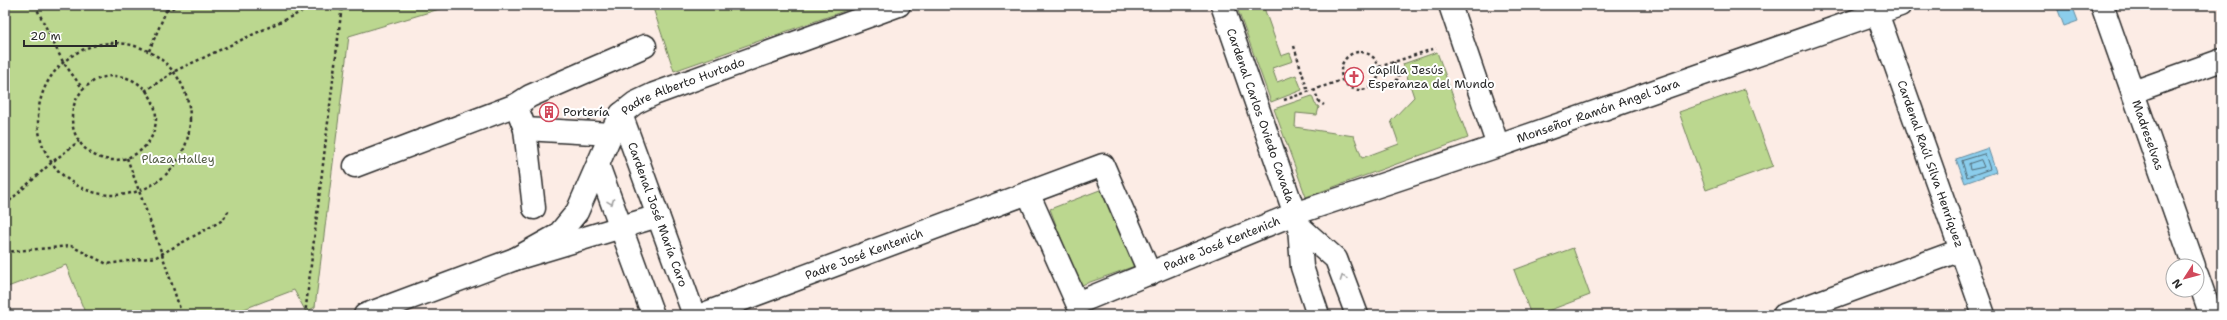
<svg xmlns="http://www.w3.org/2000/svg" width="2227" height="320" font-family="'Shantell Sans',sans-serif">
	<rect width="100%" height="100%" fill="#fcece5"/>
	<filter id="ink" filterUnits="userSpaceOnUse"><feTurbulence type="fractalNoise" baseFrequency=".025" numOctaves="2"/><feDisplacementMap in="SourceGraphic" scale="8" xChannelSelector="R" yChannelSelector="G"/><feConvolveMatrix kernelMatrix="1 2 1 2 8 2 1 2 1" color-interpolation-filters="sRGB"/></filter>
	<g filter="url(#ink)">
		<g fill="#bbd78f" stroke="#73815d">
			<polygon points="5,5 453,5 349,36 315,307 306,312 294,290 228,315 86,315 66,265 5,288"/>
			<polygon points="652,5 861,5 674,71"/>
			<polygon points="1236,5 1263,5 1281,56 1290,53 1293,61 1272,68 1277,82 1296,75 1302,90 1271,102"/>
			<polygon points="1437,52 1468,138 1306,197 1274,109 1312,96 1315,104 1319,107 1317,115 1296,113 1295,127 1354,136 1362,158 1399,144 1391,121 1414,97 1403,64"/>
			<polygon points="1745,89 1773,166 1706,190 1679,112"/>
			<polygon points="1105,188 1135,266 1079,286 1050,209"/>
			<polygon points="1573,248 1590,295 1537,315 1531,315 1514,270"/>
		</g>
		<g fill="#8bcdec" stroke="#658c9f">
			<polygon points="2056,5 2072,5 2078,21 2064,26"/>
			<polygon points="1988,148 1996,172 1965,183 1956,159"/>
		</g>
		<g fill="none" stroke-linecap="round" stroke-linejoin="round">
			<g stroke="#516c78" stroke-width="1">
				<polygon points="1985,154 1990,169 1967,177 1962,161"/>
				<polygon points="1981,160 1984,167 1970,170 1969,164"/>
			</g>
			<defs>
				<g id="minor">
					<path id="s1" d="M1222,5L1299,226L1302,267L1318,315"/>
					<polyline points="1450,5 1498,146"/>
					<path id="s2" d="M2102,5L2194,266"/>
					<path id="s3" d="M1877,13L1984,315"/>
					<polyline points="2133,92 2222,60"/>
					<polyline points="516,105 530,96 645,46"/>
					<path id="s4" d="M621,114L694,315"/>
					<polyline points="525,129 534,208"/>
					<polyline points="598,165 653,315"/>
					<polyline points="355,166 516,105 525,129 611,134"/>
					<path id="s5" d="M1028,193L1077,303L1294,214L1498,146L1900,5"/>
					<polyline points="1299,226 1336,259 1357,315"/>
					<path id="s6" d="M515,259L558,235L577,212L615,125L621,114L635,103L654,94L899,5"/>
					<polyline points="2197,275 2211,315"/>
					<polyline points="365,315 515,259 658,216"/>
					<path id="s7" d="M701,315L1103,165L1150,274"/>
					<polyline points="1784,315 1961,250"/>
				</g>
			</defs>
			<use href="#minor" stroke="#2b2b2b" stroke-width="25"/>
			<g stroke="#2b2b2b" stroke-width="2.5" stroke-dasharray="3 3" stroke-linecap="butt">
				<polyline points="35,5 63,62 83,89"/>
				<polyline points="166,11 179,5"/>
				<circle cx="114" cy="119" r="76"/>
				<polyline points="1294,46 1308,92"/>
				<polyline points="149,51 166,11 163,5"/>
				<circle cx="1360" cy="71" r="19"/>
				<polyline points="1394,62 1399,76 1396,82"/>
				<polyline points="1379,67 1436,48"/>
				<circle cx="114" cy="118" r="42"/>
				<polyline points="1314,89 1319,102 1324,105"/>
				<polyline points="145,91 175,71 316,5"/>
				<polyline points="1284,100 1342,80"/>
				<polyline points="127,158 162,254 182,315"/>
				<polyline points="5,205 51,163 79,141"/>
				<polyline points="5,252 71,246 107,264 156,257 223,220 229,210"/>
				<polyline points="305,315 342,5"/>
			</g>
			<use href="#minor" stroke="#fff" stroke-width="22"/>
		</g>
		<defs><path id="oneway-chevron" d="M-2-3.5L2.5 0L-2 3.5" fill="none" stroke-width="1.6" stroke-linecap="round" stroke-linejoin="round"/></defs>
		<g stroke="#a0a0a0">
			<use href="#oneway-chevron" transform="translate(611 202) rotate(70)"/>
			<use href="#oneway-chevron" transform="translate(1343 278) rotate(-110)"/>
		</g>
	</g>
	<defs>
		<symbol id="church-ring" viewBox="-11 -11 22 22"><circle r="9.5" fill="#fff" stroke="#d1495b" stroke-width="1.5"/><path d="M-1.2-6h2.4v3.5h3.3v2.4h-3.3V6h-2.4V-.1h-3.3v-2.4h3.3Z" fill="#d1495b"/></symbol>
		<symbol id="building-ring" viewBox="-11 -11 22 22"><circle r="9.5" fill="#fff" stroke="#d1495b" stroke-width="1.5"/><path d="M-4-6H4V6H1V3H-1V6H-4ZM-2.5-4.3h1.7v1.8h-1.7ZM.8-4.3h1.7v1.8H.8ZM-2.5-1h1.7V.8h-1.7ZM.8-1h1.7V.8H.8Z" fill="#d1495b"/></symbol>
	</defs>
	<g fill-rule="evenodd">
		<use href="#church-ring" x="1343" y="66" width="22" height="22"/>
		<use href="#building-ring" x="538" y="101" width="22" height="22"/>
	</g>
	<g text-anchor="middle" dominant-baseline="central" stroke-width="4" stroke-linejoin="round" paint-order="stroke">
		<g font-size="12" fill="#2b2b2b" stroke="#fff" text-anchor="start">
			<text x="1368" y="70">Capilla Jesús<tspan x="1368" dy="14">Esperanza del Mundo</tspan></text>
			<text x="563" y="112">Portería</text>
		</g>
		<g font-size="12" fill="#2b2b2b" stroke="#fff">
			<text stroke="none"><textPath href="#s6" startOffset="255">Padre Alberto Hurtado</textPath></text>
			<text stroke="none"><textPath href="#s5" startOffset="676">Monseñor Ramón Angel Jara</textPath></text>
			<text stroke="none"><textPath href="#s1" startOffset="117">Cardenal Carlos Oviedo Cavada</textPath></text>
			<text stroke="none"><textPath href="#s2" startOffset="138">Madreselvas</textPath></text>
			<text stroke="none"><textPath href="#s3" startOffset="160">Cardenal Raúl Silva Henríquez</textPath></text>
			<text stroke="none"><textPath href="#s4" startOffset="107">Cardenal José María Caro</textPath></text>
			<text stroke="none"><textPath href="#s5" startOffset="277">Padre José Kentenich</textPath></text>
			<text stroke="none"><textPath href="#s7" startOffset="174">Padre José Kentenich</textPath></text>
		</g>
		<g font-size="12" fill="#565f49" stroke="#fff">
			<text x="178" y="159">Plaza Halley</text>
		</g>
	</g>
	<rect width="2227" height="320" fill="none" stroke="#fff" stroke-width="20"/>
	<rect x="10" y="10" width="2207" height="300" fill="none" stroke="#2b2b2b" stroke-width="1.5" filter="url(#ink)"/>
	<g transform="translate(2185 278) rotate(234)"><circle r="19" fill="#ffffff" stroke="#aaaaaa"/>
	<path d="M0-3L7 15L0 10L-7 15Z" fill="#d1495b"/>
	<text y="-6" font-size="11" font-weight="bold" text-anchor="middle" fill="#2b2b2b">N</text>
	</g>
	<path d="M24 40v6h92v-6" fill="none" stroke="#2b2b2b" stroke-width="2"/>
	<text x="30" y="40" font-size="12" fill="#2b2b2b" stroke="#ffffff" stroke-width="3" paint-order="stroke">20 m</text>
</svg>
